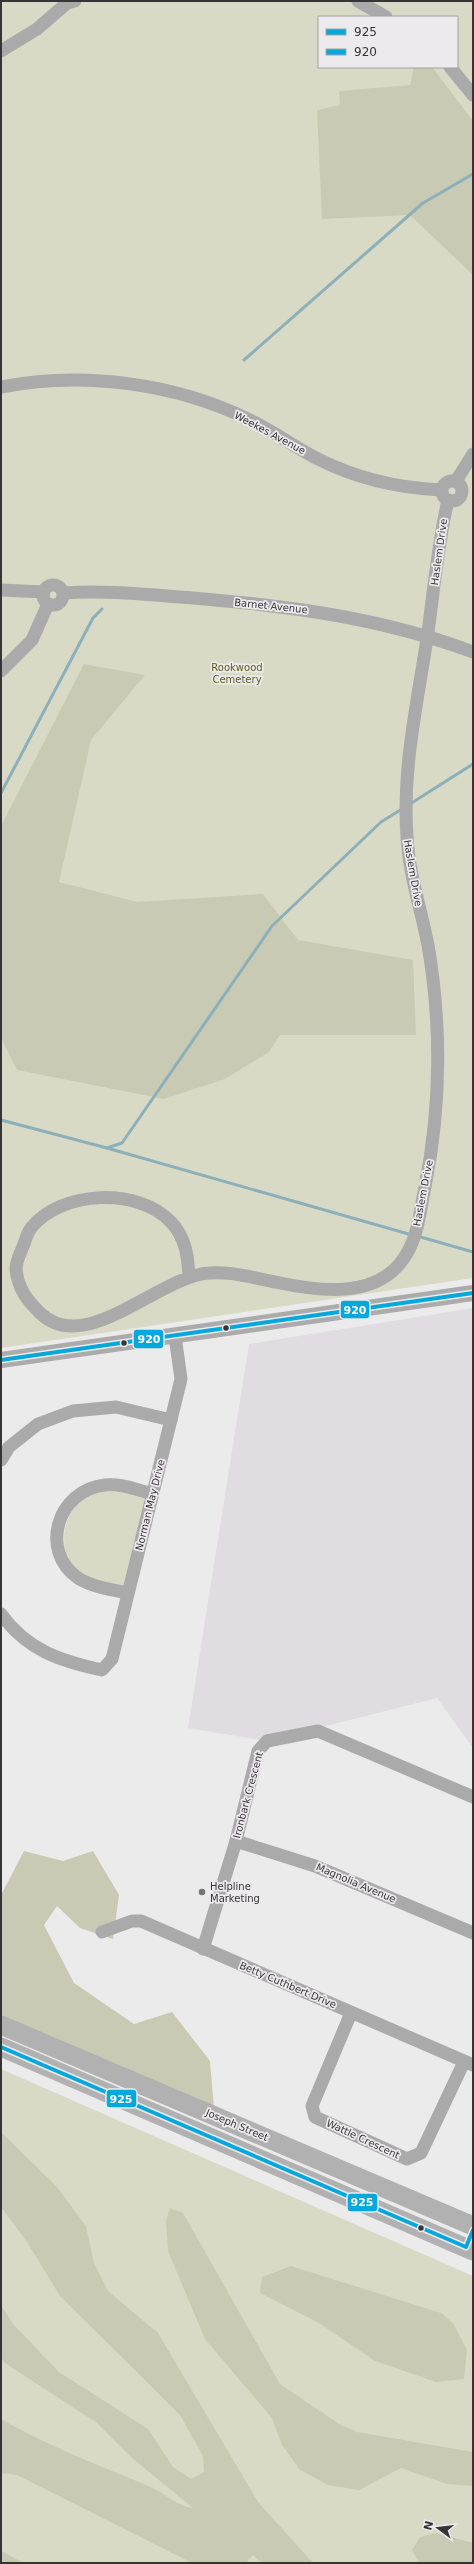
<svg xmlns="http://www.w3.org/2000/svg" width="474" height="2564" font-family="'DejaVu Sans',sans-serif">
	<rect width="100%" height="100%" fill="#ecebec"/>
	<polygon fill="#e1dce1" points="473,1308 473,1748 437,1698 267,1741 188,1728 249,1344"/>
	<g fill="#d9dac6" fill-rule="evenodd">
		<path d="M1,1H473V1278L1,1348ZM319,17H457V67H319Z"/>
		<path d="M97,1491L127,1492L146,1497L124,1587C112,1584 95,1582 85,1576C50,1555 62,1502 97,1491Z"/>
		<polygon points="1,2069 473,2276 473,2563 1,2563"/>
	</g>
	<g fill="#c9cab3">
		<polygon points="414,67 432,67 473,121 473,275 410,215 322,219 317,110 340,105 339,91 410,85"/>
		<polygon points="84,664 145,675 91,740 59,882 137,902 263,894 298,940 413,960 416,1035 280,1035 269,1052 225,1079 164,1099 17,1070 1,1038 1,826"/>
		<polygon points="24,1851 63,1861 93,1851 119,1895 113,1939 80,1928 57,1906 44,1925 74,1983 134,2024 172,2012 210,2061 214,2108 1,2015 1,1895"/>
		<path d="M1,2132L57,2187L86,2226L94,2263L108,2291L158,2333L258,2502L313,2563H262L253,2555L246,2563H192L17,2475L1,2473V2419C49,2447 102,2466 153,2488C167,2495 177,2506 193,2508L132,2458L97,2423L5,2363L1,2358V2305L13,2324L59,2372L148,2429L173,2467L191,2479L204,2472L203,2456L180,2415L60,2296L27,2242L1,2207Z"/>
		<polygon points="170,2208 183,2213 280,2384 339,2424 357,2432 473,2452 473,2486 447,2484 401,2468 359,2490 328,2485 300,2470 282,2445 272,2418 205,2339 168,2251 166,2221"/>
		<polygon points="291,2266 441,2313 453,2323 467,2350 464,2379 436,2382 375,2361 319,2323 260,2293 262,2277"/>
		<polygon points="436,2533 473,2543 473,2563 419,2563 412,2550 420,2537"/>
		<polygon points="1,2551 24,2563 1,2563"/>
	</g>
	<g fill="none" stroke-linecap="round" stroke-linejoin="round">
		<g stroke="#8cb0ba" stroke-width="3">
			<polyline points="244,360 423,203 473,174"/>
			<polyline points="1,793 93,618 102,609"/>
			<polyline points="410,804 473,764"/>
			<polyline points="1,1120 107,1148 122,1143 272,926 381,822 402,809"/>
			<polyline points="107,1148 412,1235"/>
			<polyline points="417,1236 473,1252"/>
		</g>
		<g stroke="#aaa" stroke-width="13">
			<polyline points="358,1 386,17"/>
			<polyline points="1,51 37,29 67,3 75,1"/>
			<polyline points="450,67 473,95"/>
			<path d="M1,387C83,371 175,383 250,420C273,431 293,446 316,458C355,478 397,488 441,490"/>
			<circle cx="452" cy="491" r="10"/>
			<polyline points="456,481 473,454"/>
			<circle cx="53" cy="595" r="10"/>
			<polyline points="1,590 44,592"/>
			<path d="M63,593C107,590 150,595 193,598C290,606 382,618 473,652"/>
			<polyline points="1,671 32,640 48,604"/>
			<path d="M189,1277C188,1257 186,1238 171,1222C138,1187 62,1190 31,1228C27,1233 25,1242 22,1249C19,1256 16,1262 16,1269C18,1289 27,1300 40,1313C86,1357 159,1276 209,1273C231,1271 253,1278 275,1282C317,1291 376,1300 404,1258C418,1238 420,1211 425,1187C441,1107 442,1027 428,945C421,909 409,874 407,837C402,767 418,700 428,632C434,588 438,543 448,500"/>
			<polyline points="1,1460 9,1447 38,1424 73,1411 116,1407 171,1420"/>
			<path d="M128,1593C112,1590 92,1587 78,1578C39,1551 57,1490 105,1485C121,1483 137,1490 153,1494"/>
			<path d="M1,1614C27,1650 60,1661 102,1670L112,1659L181,1379L175,1336"/>
			<polyline points="236,1841 315,1866 473,1933"/>
			<polyline points="102,1932 132,1921 141,1921 473,2065"/>
			<polyline points="203,1949 236,1841 258,1751 267,1741 318,1731 473,1797"/>
			<polyline points="351,2013 312,2106 315,2117 407,2159 421,2153 464,2062"/>
		</g>
		<polyline stroke="#acabac" stroke-width="16" points="1,1360 473,1293"/>
		<g stroke="#b1b1b1" stroke-width="19">
			<polyline points="1,2025 473,2226"/>
			<polyline points="1,2047 473,2251"/>
		</g>
		<defs>
			<polyline id="bus-1" points="1,2047 466,2247 473,2230"/>
			<polyline id="bus-2" points="1,1360 473,1293"/>
		</defs>
		<use href="#bus-1" stroke="#edeaed" stroke-width="7"/>
		<use href="#bus-2" stroke="#edeaed" stroke-width="7"/>
		<use href="#bus-1" stroke="#05a8dc" stroke-width="4"/>
		<use href="#bus-2" stroke="#05a8dc" stroke-width="4"/>
	</g>
	<g fill="#363536" stroke="#edeaed" stroke-width="1.5">
		<circle cx="226" cy="1328" r="3.5"/>
		<circle cx="124" cy="1343" r="3.5"/>
		<circle cx="421" cy="2228" r="3.5"/>
	</g>
	<circle fill="#767576" stroke="#edeaed" stroke-width="1.5" cx="202" cy="1892" r="4"/>
	<g text-anchor="middle" dominant-baseline="central" stroke-width="3.5" stroke-linejoin="round" paint-order="stroke">
		<g font-size="10" fill="#363536" stroke="#edeaed">
			<text transform="translate(270 433) rotate(28)">Weekes Avenue</text>
			<text transform="translate(439 552) rotate(-82)">Haslem Drive</text>
			<text transform="translate(271 606) rotate(6)">Barnet Avenue</text>
			<text transform="translate(413 873) rotate(80)">Haslem Drive</text>
			<text transform="translate(423 1193) rotate(-79)">Haslem Drive</text>
			<text transform="translate(150 1505) rotate(-76)">Norman May Drive</text>
			<text transform="translate(248 1795) rotate(-75)">Ironbark Crescent</text>
			<text transform="translate(356 1883) rotate(23)">Magnolia Avenue</text>
			<text transform="translate(288 1985) rotate(23)">Betty Cuthbert Drive</text>
			<text transform="translate(237 2125) rotate(23)">Joseph Street</text>
			<text transform="translate(363 2139) rotate(25)">Wattle Crescent</text>
		</g>
		<g font-size="10" fill="#5a5c18" stroke="#edeaed">
			<text x="237" y="667">Rookwood<tspan x="237" dy="12">Cemetery</tspan></text>
		</g>
		<g font-size="10" fill="#363536" stroke="#edeaed" text-anchor="start">
			<text x="210" y="1886">Helpline<tspan x="210" dy="12">Marketing</tspan></text>
		</g>
	</g>
	<g stroke="#edeaed" stroke-width="1.5">
		<rect x="340" y="1300" width="30" height="19" rx="4" fill="#05a8dc"/>
		<rect x="133" y="1329" width="31" height="20" rx="4" fill="#05a8dc"/>
		<rect x="106" y="2089" width="31" height="19" rx="4" fill="#05a8dc"/>
		<rect x="347" y="2193" width="31" height="19" rx="4" fill="#05a8dc"/>
	</g>
	<g font-size="11" text-anchor="middle" font-weight="bold" fill="#fff">
		<text x="355" y="1314">920</text>
		<text x="149" y="1343">920</text>
		<text x="121" y="2103">925</text>
		<text x="362" y="2206">925</text>
	</g>
	<rect width="474" height="2564" fill="none" stroke="#363536" stroke-width="4"/>
	<rect x="318" y="16" width="140" height="52" fill="#edeaed" stroke="#a4a2a4"/>
	<rect x="326" y="29" width="20" height="6" fill="#05a8dc" stroke="#a4a2a4"/>
	<text x="354" y="36" font-size="12" fill="#363536">925</text>
	<rect x="326" y="49" width="20" height="6" fill="#05a8dc" stroke="#a4a2a4"/>
	<text x="354" y="56" font-size="12" fill="#363536">920</text>
	<g transform="translate(438 2528) rotate(285)" stroke="#edeaed" stroke-width="3" paint-order="stroke">
	<path d="M0-3L7 15L0 10L-7 15Z" fill="#363536"/>
	<text y="-6" font-size="11" font-weight="bold" text-anchor="middle" fill="#363536">N</text>
	</g>
</svg>
